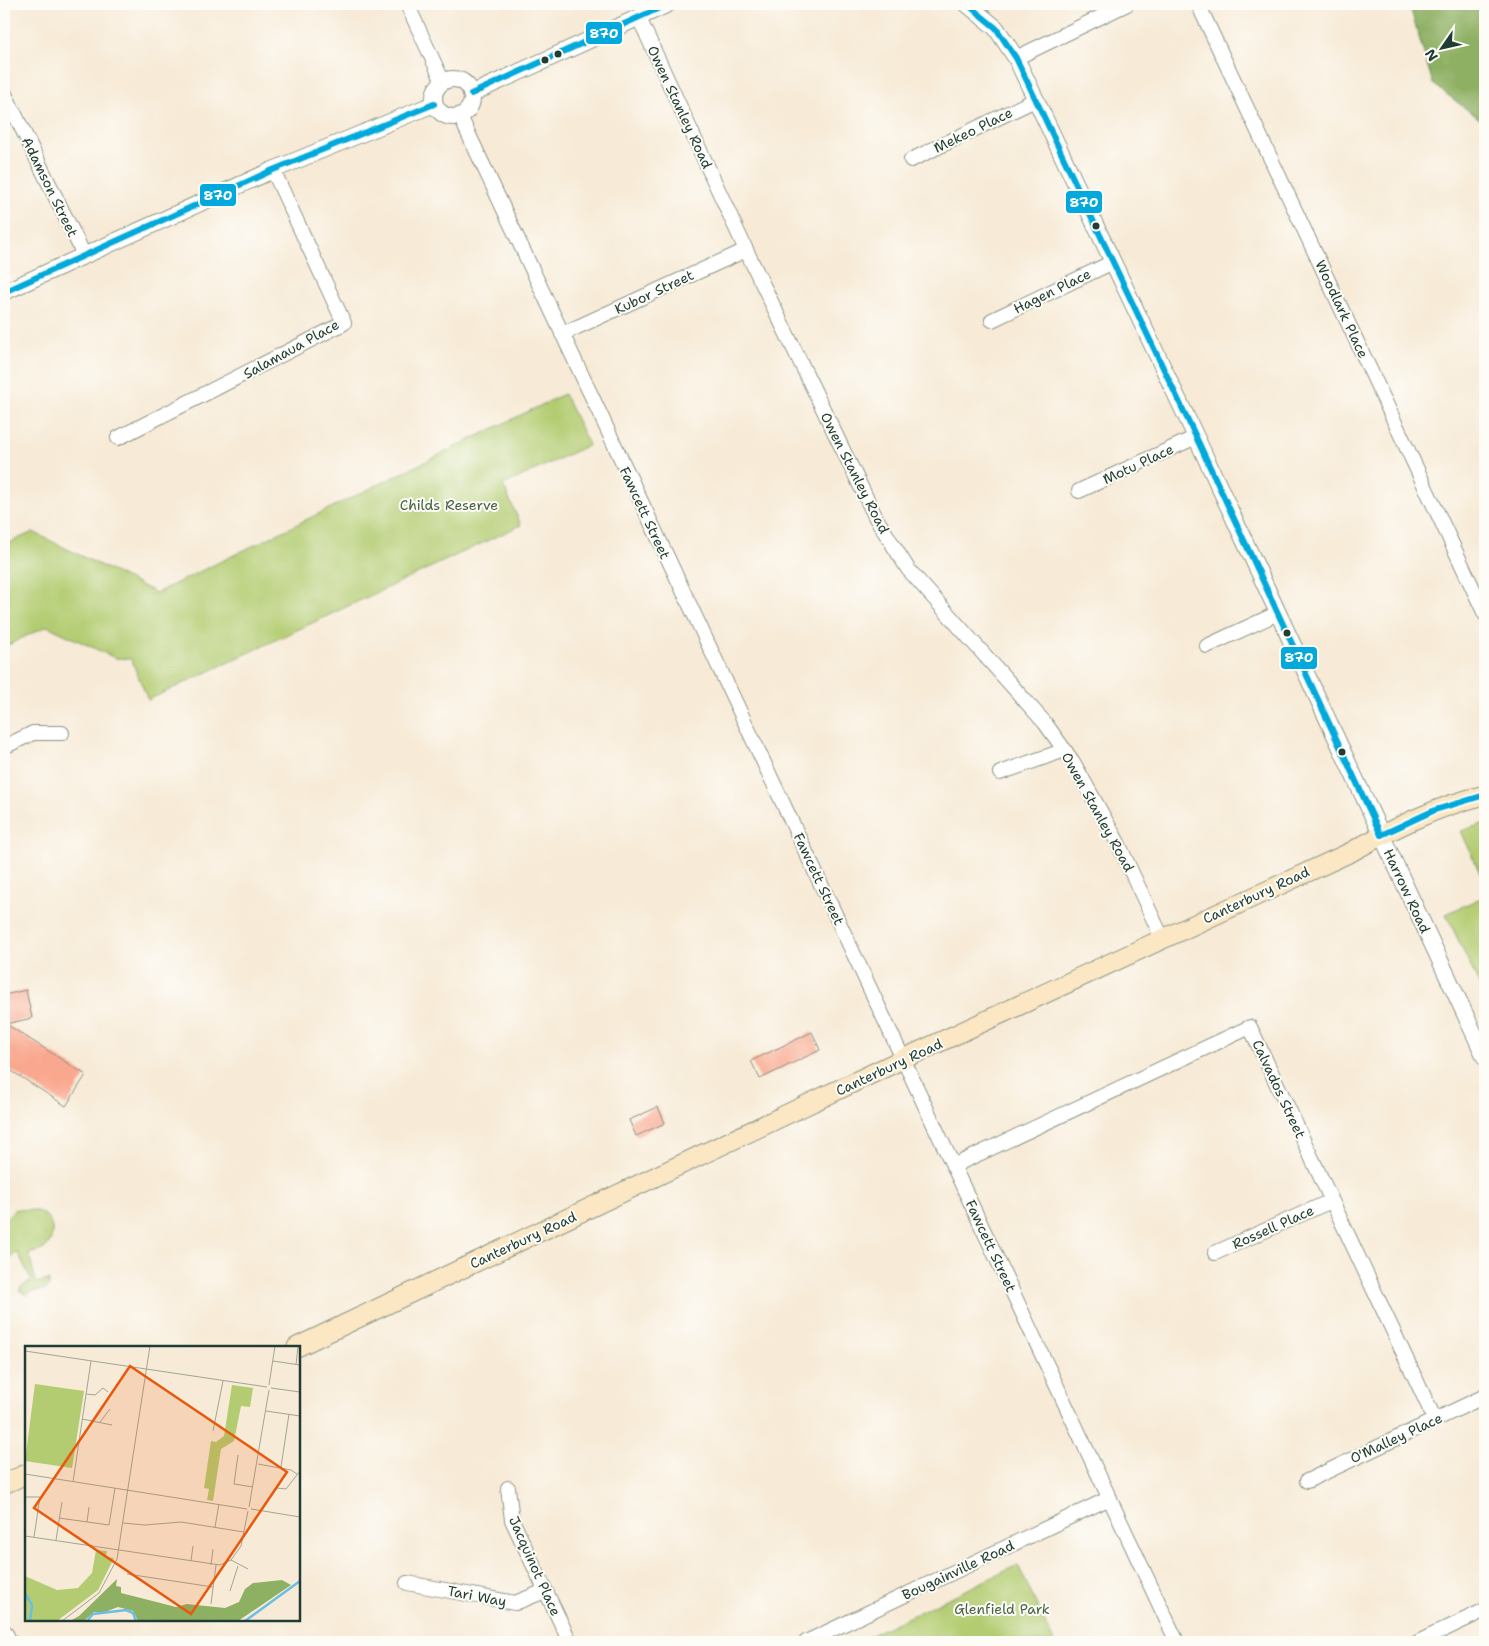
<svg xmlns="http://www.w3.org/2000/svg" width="1489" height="1646" font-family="'Shantell Sans',sans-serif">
	<rect width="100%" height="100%" fill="#fdfcf7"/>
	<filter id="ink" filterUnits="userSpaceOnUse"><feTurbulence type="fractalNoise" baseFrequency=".02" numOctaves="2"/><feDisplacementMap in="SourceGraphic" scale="10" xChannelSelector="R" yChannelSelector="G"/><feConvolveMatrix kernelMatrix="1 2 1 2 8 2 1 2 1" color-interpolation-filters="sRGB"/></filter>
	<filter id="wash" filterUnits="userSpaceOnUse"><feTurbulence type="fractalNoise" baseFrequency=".0096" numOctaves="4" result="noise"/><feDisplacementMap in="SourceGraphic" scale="20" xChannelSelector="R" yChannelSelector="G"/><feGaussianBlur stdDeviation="1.12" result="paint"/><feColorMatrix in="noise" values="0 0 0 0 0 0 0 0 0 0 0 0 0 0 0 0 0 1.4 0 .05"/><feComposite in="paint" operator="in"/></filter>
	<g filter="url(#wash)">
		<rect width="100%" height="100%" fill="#f7ead6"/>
		<g fill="#b3cc71" stroke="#698452">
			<polygon points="564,394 589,445 503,485 521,525 148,700 131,659 115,658 47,626 4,647 4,545 33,532 156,593"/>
			<polygon points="1485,823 1485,884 1461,831"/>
			<polygon points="1485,896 1485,895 1485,997 1446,914"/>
			<path d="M15,1209C24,1210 36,1209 43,1214C55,1220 55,1241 44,1249C40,1252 34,1252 29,1254L36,1283L49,1280V1286C44,1293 33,1289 27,1295L19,1290L21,1287L32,1281L18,1253L8,1258L4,1251V1220Z"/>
			<polygon points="1018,1565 1054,1642 856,1642"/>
		</g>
		<polygon fill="#8eb063" stroke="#56764c" points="1409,4 1485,4 1485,123 1433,84"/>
		<g id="blocks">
			<g fill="#f9a88f">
				<polygon points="26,990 32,1018 6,1024 86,1075 66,1106 4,1066 4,995"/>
				<polygon points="812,1032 820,1050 760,1079 751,1061"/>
				<polygon points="658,1107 665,1123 636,1136 629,1120"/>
			</g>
		</g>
	</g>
	<g filter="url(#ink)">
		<use href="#blocks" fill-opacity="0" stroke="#8b9485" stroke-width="1"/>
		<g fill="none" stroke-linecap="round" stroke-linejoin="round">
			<defs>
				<g id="minor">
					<polyline points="407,4 443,82"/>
					<polyline points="1198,4 1485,614"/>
					<polyline points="639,18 746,250 876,518 908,569 1045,723 1073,762 1118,843 1163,940"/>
					<polyline points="1016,58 1127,4"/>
					<polyline points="4,92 84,255"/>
					<polyline points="460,116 1177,1642"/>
					<polyline points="911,160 1035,100"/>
					<polyline points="992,320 1113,262"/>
					<polyline points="562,334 746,250"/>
					<polyline points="118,438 344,323 273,170"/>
					<polyline points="1079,491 1196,437"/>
					<polyline points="1207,646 1278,613"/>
					<polyline points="4,747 33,733 62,733"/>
					<polyline points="1000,773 1065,750"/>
					<polyline points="953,1166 1250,1027 1435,1420"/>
					<polyline points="1215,1253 1331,1201"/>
					<polyline points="1307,1481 1485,1396"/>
					<polyline points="508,1488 512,1520 570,1642"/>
					<polyline points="407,1583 515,1603 545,1591"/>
					<polyline points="806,1642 1110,1498"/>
					<polyline points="1418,1642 1485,1610"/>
				</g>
				<g id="tertiary">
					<polyline points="967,4 996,28 1016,58 1196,437 1485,1057"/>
					<circle cx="453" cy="98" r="19"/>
					<polyline points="471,94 668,4"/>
					<polyline points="4,292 273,170 434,104"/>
					<polyline points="4,1632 9,1642"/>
				</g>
				<g id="secondary">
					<path d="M297,1347L903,1059L1351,852C1394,828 1437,806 1485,795"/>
					<polyline points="4,1484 26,1474"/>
				</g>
			</defs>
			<use href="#minor" stroke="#8b9485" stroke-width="16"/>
			<use href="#tertiary" stroke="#8b9485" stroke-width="18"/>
			<use href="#secondary" stroke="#8b9485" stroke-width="21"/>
			<use href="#minor" stroke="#fff" stroke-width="14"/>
			<use href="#tertiary" stroke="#fff" stroke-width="16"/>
			<use href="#secondary" stroke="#fbe7c3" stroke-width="19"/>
			<defs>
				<g id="bus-1">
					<polyline points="967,4 996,28 1016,58 1196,437 1381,835"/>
					<polyline points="471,94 668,4"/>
					<polyline points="4,292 273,170 434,104"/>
					<polyline points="1381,835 1435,810 1485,795"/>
				</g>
			</defs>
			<use href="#bus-1" stroke="#fdfcf7" stroke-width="10"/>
			<use href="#bus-1" stroke="#03a9dc" stroke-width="6"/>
		</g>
	</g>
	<g fill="#1f3d34" stroke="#fdfcf7" stroke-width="2">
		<circle cx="558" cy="54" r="4.5"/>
		<circle cx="545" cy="60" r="4.5"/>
		<circle cx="1096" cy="226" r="4.5"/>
		<circle cx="1287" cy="633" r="4.5"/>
		<circle cx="1342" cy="752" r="4.5"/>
	</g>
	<g text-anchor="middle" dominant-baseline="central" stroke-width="4" stroke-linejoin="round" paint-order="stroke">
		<g font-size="14" fill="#1f3d34" stroke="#fdfcf7">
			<text transform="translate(680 107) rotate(65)">Owen Stanley Road</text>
			<text transform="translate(973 130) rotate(-26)">Mekeo Place</text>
			<text transform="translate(50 187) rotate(64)">Adamson Street</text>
			<text transform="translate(1052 291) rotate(-26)">Hagen Place</text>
			<text transform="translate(654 292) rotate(-25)">Kubor Street</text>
			<text transform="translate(1342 309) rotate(65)">Woodlark Place</text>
			<text transform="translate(291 349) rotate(-29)">Salamaua Place</text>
			<text transform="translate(1138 464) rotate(-25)">Motu Place</text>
			<text transform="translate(855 473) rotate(63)">Owen Stanley Road</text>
			<text transform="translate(645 513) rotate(65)">Fawcett Street</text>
			<text transform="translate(1098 812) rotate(61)">Owen Stanley Road</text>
			<text transform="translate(819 879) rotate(65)">Fawcett Street</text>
			<text transform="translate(1407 891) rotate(65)">Harrow Road</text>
			<text transform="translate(1256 895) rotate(-25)">Canterbury Road</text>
			<text transform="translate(889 1067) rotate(-25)">Canterbury Road</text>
			<text transform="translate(1279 1089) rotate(65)">Calvados Street</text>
			<text transform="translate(1273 1227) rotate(-24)">Rossell Place</text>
			<text transform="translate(523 1240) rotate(-25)">Canterbury Road</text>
			<text transform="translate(991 1246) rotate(65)">Fawcett Street</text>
			<text transform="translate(1396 1438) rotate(-25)">O'Malley Place</text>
			<text transform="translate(535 1566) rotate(66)">Jacquinot Place</text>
			<text transform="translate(958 1570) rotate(-25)">Bougainville Road</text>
			<text transform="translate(477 1596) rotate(11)">Tari Way</text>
		</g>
		<g font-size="14" fill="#446143" stroke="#fdfcf7">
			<text x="449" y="505">Childs Reserve</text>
			<text x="1002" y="1609">Glenfield Park</text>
		</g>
	</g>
	<g transform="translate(25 1346)">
		<rect width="275" height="275" fill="#f7ead6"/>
		<path d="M10,38L59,45L47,122L0,115ZM207,39L228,42L225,61L216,60L209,95L196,103L188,155L182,154L184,143L179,142L186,95L191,96L199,90ZM71,204L82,205L81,211L89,212L73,244L32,275H0V230L32,244L53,242L67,227Z" fill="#b3cc71"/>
		<path d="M92,233L91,240L96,241V247L151,261L162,258L200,262L214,256L220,243L228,237L257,234L266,239L213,275H113L108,265L93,261L80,266H69L59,275H45L54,270Z" fill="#8eb063"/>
		<path fill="none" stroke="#6abee6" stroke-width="2.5" d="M0,247L7,259L5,275M62,275L68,268L101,264L108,267L111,275M220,275L275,235"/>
		<path fill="none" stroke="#a1a595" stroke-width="1" d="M0,5L242,41M248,15L275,19M271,19L273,0M244,39L250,0M246,42L275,46M61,48L70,49L78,42L83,46M241,65L275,70M57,73L87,79M75,76L85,63M188,85L198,35M213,109L209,138L228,141M233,118L266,124L272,128M256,121L264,68M0,128L222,163M48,136L66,15M252,142L261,143L275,125M0,151H15L9,191M224,161L244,44M226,163L275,171M34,172L84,179L90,142M62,176L64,161M98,177L120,179L156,176L219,186M190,181L194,158M0,190L195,219L206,214L216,200L223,165M31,194L37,156M206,214L223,223M166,215L168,200M186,219L188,203M102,228L188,241M205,245L213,220M186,258L191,219M37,275L74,247L92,213L125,0"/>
		<path fill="#e8590c" fill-opacity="0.15" stroke="#e8590c" stroke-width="2.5" d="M105,20L262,126L166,268L9,162Z"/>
		<rect width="275" height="275" fill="none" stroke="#1f3d34" stroke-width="2.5"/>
	</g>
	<g stroke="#fdfcf7" stroke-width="2">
		<rect x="585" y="21" width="38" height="24" rx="5" fill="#03a9dc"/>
		<rect x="199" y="183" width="38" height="24" rx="5" fill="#03a9dc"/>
		<rect x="1065" y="190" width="38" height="24" rx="5" fill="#03a9dc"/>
		<rect x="1280" y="646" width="38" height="24" rx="5" fill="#03a9dc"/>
	</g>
	<g font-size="14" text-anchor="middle" font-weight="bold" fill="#fff">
		<text x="604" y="38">870</text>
		<text x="218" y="200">870</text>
		<text x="1084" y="207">870</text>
		<text x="1299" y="662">870</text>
	</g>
	<rect width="1489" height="1646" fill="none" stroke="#fdfcf7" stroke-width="20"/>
	<g transform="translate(1442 48) rotate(236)" stroke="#fdfcf7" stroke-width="4" paint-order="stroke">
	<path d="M0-4L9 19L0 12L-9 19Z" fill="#1f3d34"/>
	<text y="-8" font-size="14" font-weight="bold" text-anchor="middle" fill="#1f3d34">N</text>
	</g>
</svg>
